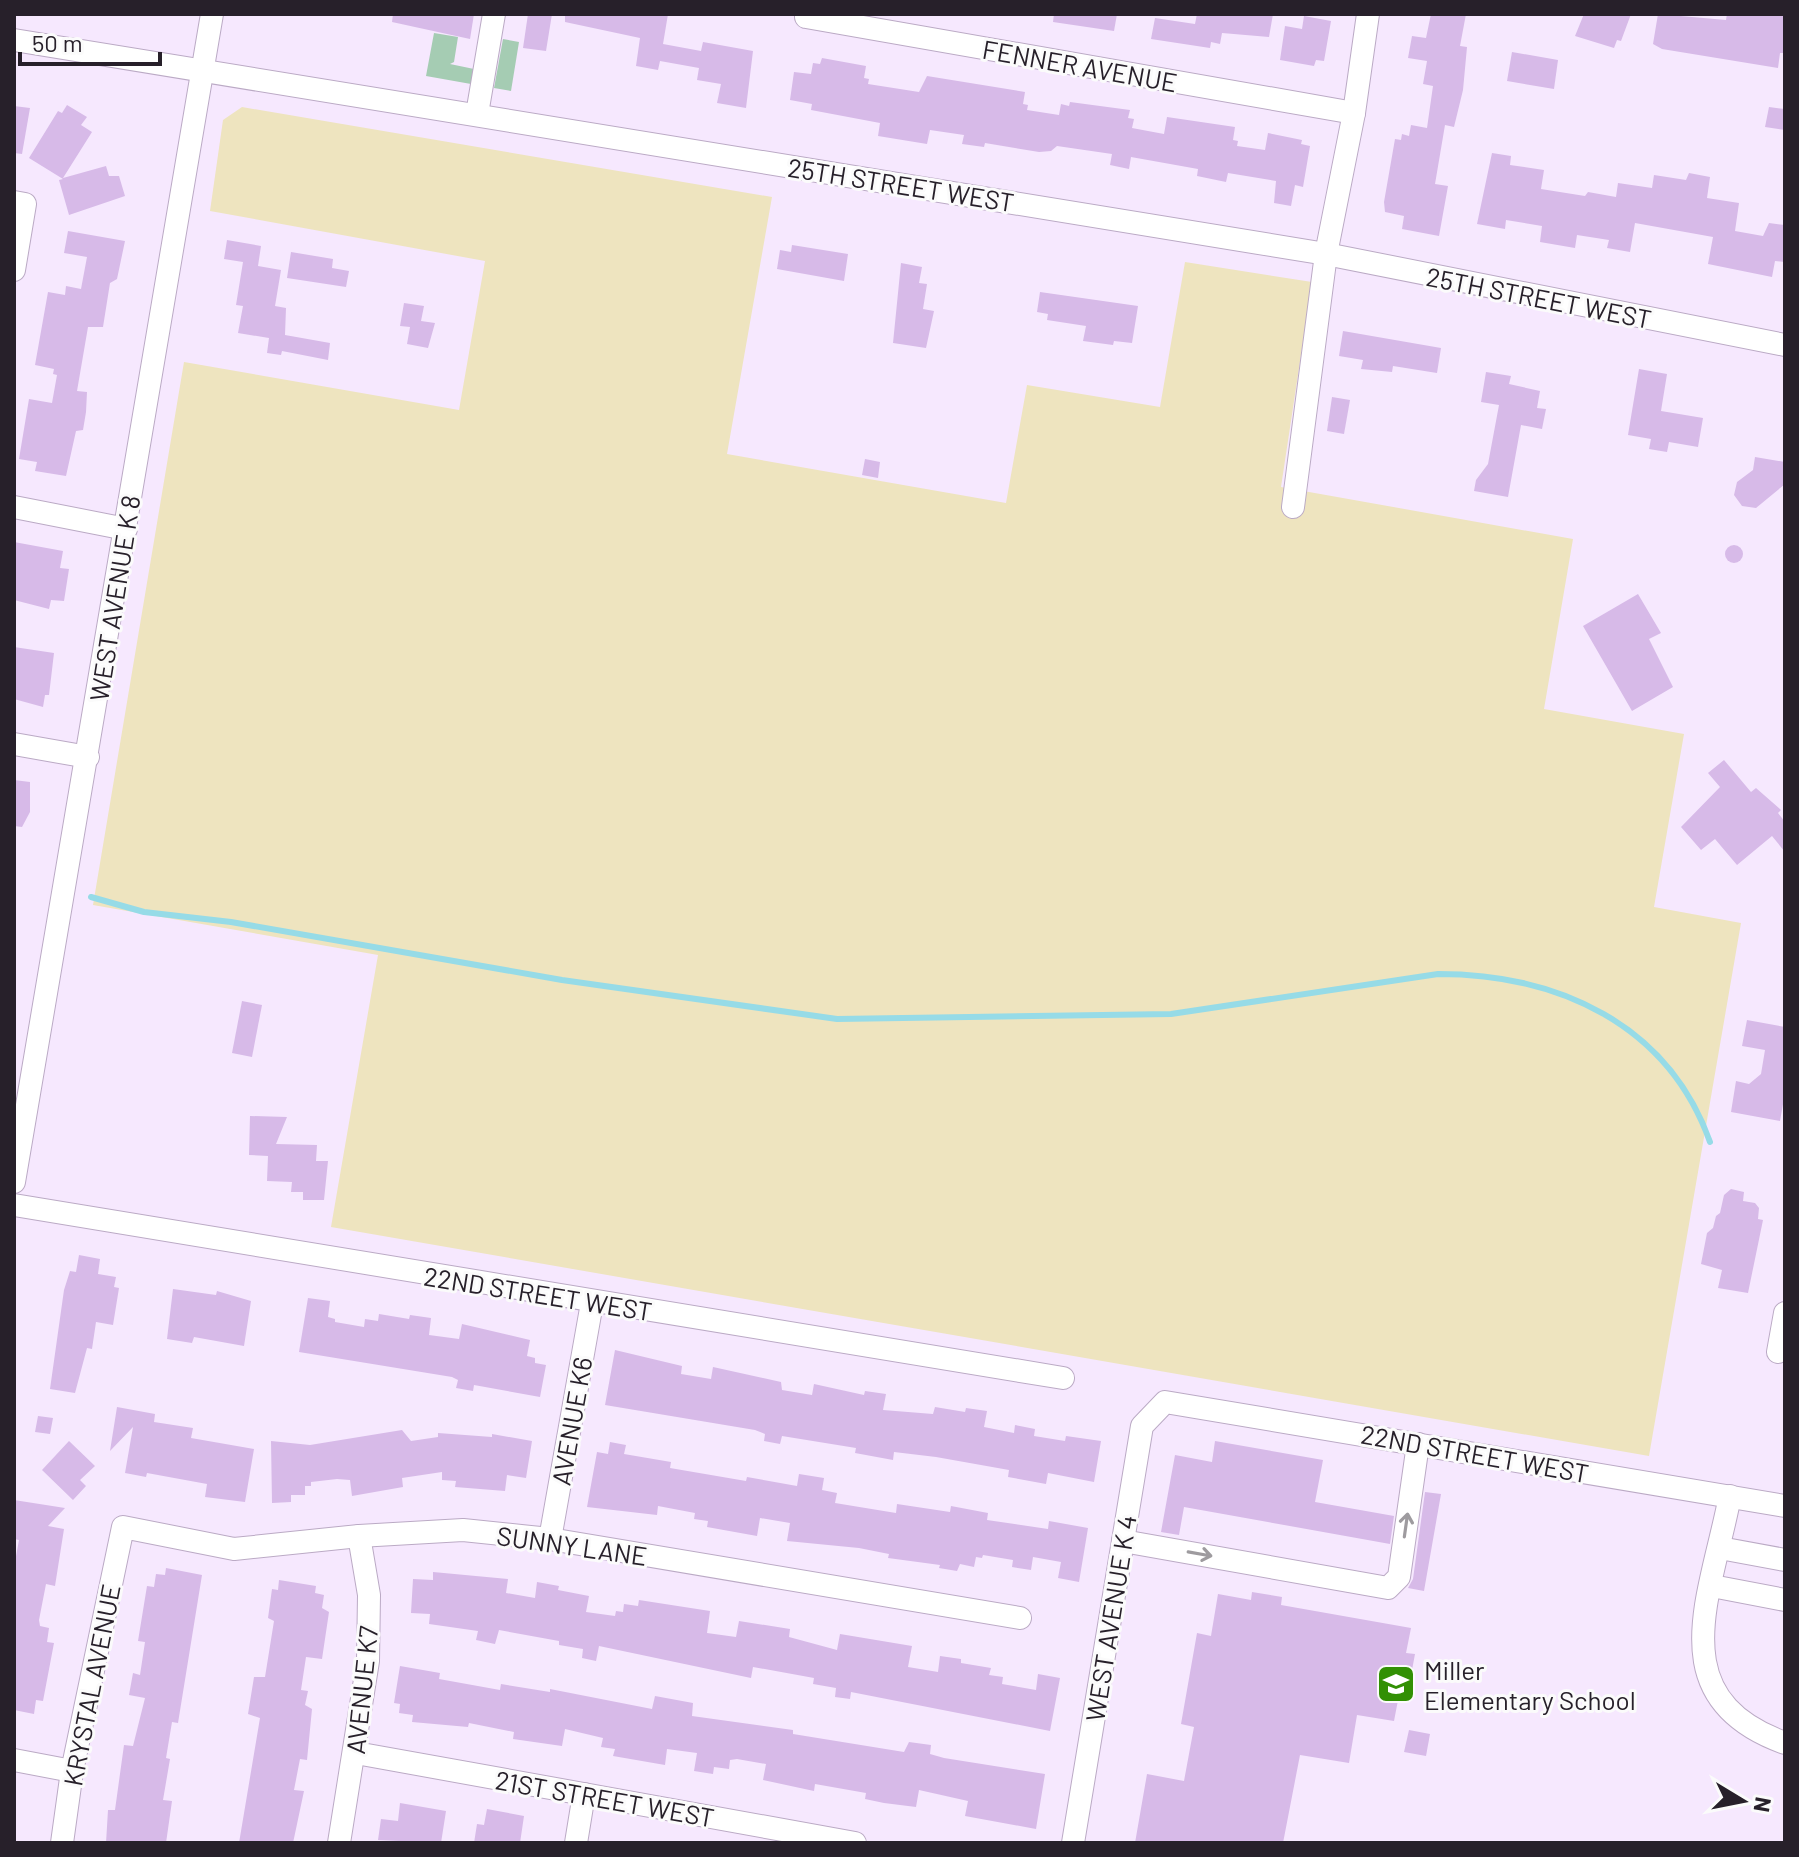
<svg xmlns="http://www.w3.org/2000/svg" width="1799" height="1857" font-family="Barlow,sans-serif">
	<rect width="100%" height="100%" fill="#f6e8fe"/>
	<g fill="#a5ccb3">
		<polygon points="434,33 458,37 454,62 450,64 474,69 471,84 426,76"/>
		<polygon points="503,39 519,42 511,91 494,88"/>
	</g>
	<polygon fill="#eee4bf" points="242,107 772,197 727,454 1006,503 1027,385 1160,407 1185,262 1312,282 1281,487 1573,539 1544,709 1684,734 1654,907 1741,923 1649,1456 331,1227 378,955 93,905 184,362 459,410 485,261 210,211 223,120"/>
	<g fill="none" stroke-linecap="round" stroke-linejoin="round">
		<path stroke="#96dbe7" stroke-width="6" d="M91,897L144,912L231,922L562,980L837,1019L1171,1014L1438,974C1558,974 1668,1024 1710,1142"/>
	</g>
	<g fill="#d7bae8">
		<polygon points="393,14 474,14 470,39 392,22"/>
		<polygon points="528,14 552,14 546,51 523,48"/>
		<polygon points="565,14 668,14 663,44 701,51 703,42 753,51 746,108 717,103 721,84 697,80 699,68 660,61 658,70 636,66 640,38 565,22"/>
		<polygon points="1054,14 1117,14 1114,31 1053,22"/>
		<polygon points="1197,14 1273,14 1269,37 1222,33 1220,44 1211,42 1210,48 1151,39 1155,18 1195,24"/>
		<polygon points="1431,14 1466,14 1460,46 1467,47 1463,90 1454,127 1445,125 1435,184 1448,186 1439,236 1402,229 1404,216 1385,212 1384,202 1395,139 1401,140 1402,134 1409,136 1411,125 1427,128 1433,86 1423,84 1427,61 1408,58 1412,36 1426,38"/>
		<polygon points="1584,14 1631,14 1621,41 1617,40 1614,48 1575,36"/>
		<polygon points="1658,14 1726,20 1727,14 1785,15 1784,53 1780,53 1778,68 1662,49 1653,44"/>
		<polygon points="1304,16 1331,21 1324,61 1316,60 1314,66 1280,60 1285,26 1302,29"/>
		<polygon points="1512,52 1558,60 1554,89 1507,81"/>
		<polygon points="822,58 866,66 864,78 869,79 868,84 919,92 927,76 1025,92 1023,104 1028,105 1027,110 1059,115 1061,104 1069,106 1070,102 1130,110 1128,118 1134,119 1132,128 1164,134 1167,117 1235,127 1233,140 1238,141 1237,146 1265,150 1268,133 1302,140 1301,144 1310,146 1303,187 1295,185 1291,206 1274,203 1276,181 1228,173 1226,182 1197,176 1198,169 1131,157 1129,169 1110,165 1112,154 1057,146 1051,151 1039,152 985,143 984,147 962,144 964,135 930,130 927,144 878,136 880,123 811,110 812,104 790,100 794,72 811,74 813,63 820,64"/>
		<polygon points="67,105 87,117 81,125 92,132 63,178 106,166 109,176 119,176 125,196 69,215 59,180 63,179 29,158 58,111 62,113"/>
		<polygon points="14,106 30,108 22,154 14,153"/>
		<polygon points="1769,107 1785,109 1785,130 1765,127"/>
		<polygon points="1492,153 1511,156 1510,165 1544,170 1541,189 1585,196 1588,192 1616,197 1618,183 1652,188 1654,175 1686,180 1689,173 1710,177 1707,198 1739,203 1735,231 1763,236 1769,223 1785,225 1785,262 1775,261 1772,277 1708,264 1713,237 1635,223 1630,252 1607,248 1609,240 1577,235 1575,248 1540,242 1542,226 1506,220 1505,229 1477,224"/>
		<polygon points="68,231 125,241 117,279 110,283 103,327 88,327 77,391 87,392 86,412 83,430 76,431 66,476 35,471 37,462 19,459 29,399 52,403 57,375 53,374 54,369 35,365 48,292 65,295 66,286 81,289 87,257 64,253"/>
		<polygon points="227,240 261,246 258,266 281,270 275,306 286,308 285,335 330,343 328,360 282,351 281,355 267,353 269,338 238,333 243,306 236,305 243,262 224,259"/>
		<polygon points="792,245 848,254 844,281 777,269 780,250 791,252"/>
		<polygon points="291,252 333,259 332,268 349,271 346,287 287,278"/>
		<polygon points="901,263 922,267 919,283 927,284 923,309 934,311 926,348 893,343"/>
		<polygon points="1040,292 1138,306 1132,343 1114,341 1113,345 1083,341 1086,326 1047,320 1048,314 1037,312"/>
		<polygon points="404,303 424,306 421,321 435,323 428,348 407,344 410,327 400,326"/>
		<polygon points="1343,331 1441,348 1437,373 1393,366 1392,372 1361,369 1363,360 1339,356"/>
		<polygon points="1639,369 1667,374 1661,411 1703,418 1698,447 1669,442 1667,452 1649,449 1651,439 1628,435"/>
		<polygon points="1486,372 1511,376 1509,384 1540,391 1537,408 1546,409 1542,429 1521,425 1508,497 1474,491 1476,480 1488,464 1499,405 1481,402"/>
		<polygon points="1332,397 1350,400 1344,434 1327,431"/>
		<polygon points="1755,457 1785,462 1785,484 1756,508 1742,506 1734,495 1737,482 1753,470"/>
		<polygon points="865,459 880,462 878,478 862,475"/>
		<polygon points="14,542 63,551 60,568 69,569 64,601 51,600 49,609 14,600"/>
		<circle cx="1734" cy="554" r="9"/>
		<polygon points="1638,594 1661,633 1649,639 1673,687 1632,711 1583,626"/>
		<polygon points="14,647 54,653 49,695 45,695 43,707 14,699"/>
		<polygon points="1724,760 1751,792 1756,788 1781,810 1778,813 1785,822 1785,852 1772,836 1737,865 1715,839 1701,850 1681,827 1720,787 1708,773"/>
		<polygon points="14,780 30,782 30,812 22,827 14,826"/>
		<polygon points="242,1001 262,1005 252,1057 232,1053"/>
		<polygon points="1747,1020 1785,1027 1785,1093 1780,1121 1731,1112 1736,1081 1749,1084 1761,1074 1765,1050 1742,1046"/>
		<polygon points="250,1116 287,1117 276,1144 317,1145 316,1161 328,1161 324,1200 303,1200 303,1192 291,1192 292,1182 267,1181 268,1156 249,1155"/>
		<polygon points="1731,1189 1744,1192 1743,1201 1755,1203 1759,1208 1758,1219 1763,1220 1748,1293 1718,1288 1722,1270 1701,1264 1707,1233 1713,1228 1716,1216 1720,1213 1724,1195"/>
		<polygon points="79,1255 100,1259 98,1274 116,1277 114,1287 119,1288 113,1325 96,1322 92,1349 87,1348 75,1393 50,1389 64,1290 70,1271 76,1272"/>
		<polygon points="173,1289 216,1295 217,1291 251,1301 244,1346 194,1337 192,1343 167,1339"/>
		<polygon points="308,1298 330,1301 328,1317 335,1319 335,1322 364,1327 365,1319 378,1321 379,1314 409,1319 410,1315 431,1318 429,1335 459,1339 462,1324 530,1340 527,1356 535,1358 535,1363 546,1365 540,1397 474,1385 473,1391 456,1388 458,1380 452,1377 299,1352"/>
		<polygon points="615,1350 682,1366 681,1374 711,1379 713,1367 781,1382 782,1390 812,1395 814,1384 864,1395 865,1391 886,1394 883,1410 933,1414 935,1407 965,1412 966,1408 987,1411 984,1427 1014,1433 1015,1425 1035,1429 1034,1436 1065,1441 1066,1436 1101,1441 1094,1482 1048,1473 1046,1484 1008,1477 1009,1470 936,1457 894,1452 893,1460 855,1453 856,1448 782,1436 780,1444 764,1441 765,1434 755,1430 605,1405"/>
		<polygon points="117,1407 155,1414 154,1422 193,1428 191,1438 254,1449 245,1502 205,1497 207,1484 147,1473 146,1477 125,1473 133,1427 110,1451"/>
		<polygon points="38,1416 53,1418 50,1434 35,1432"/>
		<polygon points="402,1430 411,1441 438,1437 438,1433 492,1437 492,1434 532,1441 526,1478 507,1475 505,1491 455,1487 456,1481 442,1480 442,1472 402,1478 403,1487 352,1496 350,1480 337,1479 311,1482 311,1486 305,1486 305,1495 291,1495 291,1502 272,1503 271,1441 310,1445"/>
		<polygon points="69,1441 95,1466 80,1480 86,1486 73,1500 42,1470"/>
		<polygon points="1215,1441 1323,1460 1315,1502 1394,1516 1390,1544 1184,1507 1179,1535 1161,1532 1175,1455 1212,1462"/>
		<polygon points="610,1442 626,1445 624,1454 671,1462 670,1468 746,1481 747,1477 797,1486 799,1474 824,1478 822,1490 837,1493 835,1503 896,1513 897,1504 950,1512 951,1506 988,1513 987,1520 1048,1529 1049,1521 1088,1528 1079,1582 1058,1578 1061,1562 1033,1557 1031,1570 1012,1567 1013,1560 983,1555 982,1558 976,1557 974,1567 960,1564 957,1571 939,1568 940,1565 888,1558 889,1554 859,1548 787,1541 790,1523 760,1518 757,1536 707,1527 708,1521 694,1519 695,1513 658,1506 657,1515 587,1507 597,1452 608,1454"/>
		<polygon points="1425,1492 1441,1494 1424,1591 1408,1588 1413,1579"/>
		<polygon points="14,1500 65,1508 48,1526 64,1529 55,1586 46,1584 39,1620 40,1626 49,1628 47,1642 54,1643 43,1701 36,1700 34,1714 14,1710 14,1567 19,1540 14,1539"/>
		<polygon points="166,1568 202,1575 178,1723 172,1722 166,1758 170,1759 163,1800 172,1801 166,1843 106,1843 108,1810 115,1810 124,1745 133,1746 145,1698 129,1695 133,1673 140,1675 145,1642 138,1641 147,1586 154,1587 156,1574 165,1575"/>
		<polygon points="433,1572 508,1579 506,1593 535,1598 537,1582 559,1586 558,1590 589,1596 586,1612 615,1616 616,1611 623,1612 624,1604 638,1606 639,1600 710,1611 707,1633 736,1637 739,1621 790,1629 789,1637 837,1650 840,1634 912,1646 908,1667 938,1672 940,1656 961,1659 961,1663 991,1668 989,1675 1003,1677 1002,1684 1036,1690 1038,1674 1060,1678 1050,1731 851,1692 850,1699 835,1697 836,1688 813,1684 814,1678 753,1667 751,1678 599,1646 596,1661 582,1658 583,1649 559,1645 559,1641 499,1630 495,1644 476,1640 478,1631 429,1624 430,1614 411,1613 413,1579 433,1580"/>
		<polygon points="279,1580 316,1586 315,1593 324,1595 322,1608 329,1612 322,1659 306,1657 301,1690 308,1691 305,1705 312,1709 307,1760 300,1759 294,1790 304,1791 293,1843 239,1843 260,1718 248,1714 254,1677 265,1677 274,1621 268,1618 272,1589 278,1590"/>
		<polygon points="1252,1592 1282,1597 1281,1605 1411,1628 1406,1653 1415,1654 1407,1697 1399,1695 1394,1721 1357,1715 1349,1763 1300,1755 1283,1843 1135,1843 1147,1774 1184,1781 1194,1727 1181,1724 1197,1633 1211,1636 1218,1594 1251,1600"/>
		<polygon points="400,1666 440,1673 439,1679 500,1690 501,1684 550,1692 550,1689 652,1709 655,1696 693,1703 692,1716 793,1730 793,1734 904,1752 909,1742 931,1745 930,1754 944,1758 1045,1774 1036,1829 965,1816 968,1801 919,1790 916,1807 884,1803 865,1799 866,1793 815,1784 814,1791 763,1780 766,1764 737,1759 730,1760 729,1769 714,1767 713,1774 694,1771 697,1753 667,1749 665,1765 613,1756 615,1749 601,1747 603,1738 565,1729 562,1746 513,1739 514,1732 469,1723 468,1727 412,1722 413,1715 399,1713 400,1704 394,1703"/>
		<polygon points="1409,1730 1430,1734 1426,1756 1404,1752"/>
		<polygon points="400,1803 446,1811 441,1843 378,1840 381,1819 398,1821"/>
		<polygon points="487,1809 524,1816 520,1843 474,1843 477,1824 484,1825"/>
	</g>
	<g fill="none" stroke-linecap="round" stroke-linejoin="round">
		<defs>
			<g id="minor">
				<polyline points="807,14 806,17 1354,113"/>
				<polyline points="14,40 1326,254 1785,345"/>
				<polyline points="477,114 494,14"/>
				<polyline points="14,202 25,204 14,270"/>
				<polyline points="14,507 126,529"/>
				<polyline points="1293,507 1326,254 1354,113 1368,14"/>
				<polyline points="14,744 88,757"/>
				<polyline points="14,1182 212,14"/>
				<polyline points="14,1205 1063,1378"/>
				<polyline points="1778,1352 1785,1313"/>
				<path d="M1730,1496C1711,1596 1659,1698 1785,1743"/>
				<polyline points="550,1539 592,1303"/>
				<polyline points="1123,1541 1388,1588 1399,1577 1418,1444"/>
				<polyline points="1720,1548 1785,1560"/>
				<polyline points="1712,1586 1785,1600"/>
				<polyline points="356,1753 855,1843"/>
				<polyline points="14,1760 72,1771"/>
				<polyline points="62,1843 72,1771 123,1527 234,1549 359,1536 463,1530 550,1539 1020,1618"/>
				<polyline points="339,1843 368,1661 369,1595 359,1536"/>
				<polyline points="576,1843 584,1794"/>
				<polyline points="1073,1843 1142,1426 1165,1402 1785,1506"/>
			</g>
		</defs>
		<use href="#minor" stroke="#bbaac5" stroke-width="24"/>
		<use href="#minor" stroke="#fff" stroke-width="22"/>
	</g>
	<defs><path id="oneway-shaft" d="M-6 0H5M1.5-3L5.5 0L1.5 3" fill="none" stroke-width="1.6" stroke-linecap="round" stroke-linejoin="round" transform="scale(2)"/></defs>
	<g stroke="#9e9b9f">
		<use href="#oneway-shaft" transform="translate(1406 1525) rotate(-82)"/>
		<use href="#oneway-shaft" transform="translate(1200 1554) rotate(10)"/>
	</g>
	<defs>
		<symbol id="school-square" viewBox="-11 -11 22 22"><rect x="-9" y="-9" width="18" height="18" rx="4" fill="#329004" stroke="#fbfbfb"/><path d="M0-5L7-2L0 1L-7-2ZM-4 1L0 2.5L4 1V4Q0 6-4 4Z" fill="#fff"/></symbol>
	</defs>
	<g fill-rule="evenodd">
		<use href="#school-square" x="1374" y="1662" width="44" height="44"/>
	</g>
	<g text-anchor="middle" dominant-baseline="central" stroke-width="6" stroke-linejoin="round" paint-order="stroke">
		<g font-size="26" fill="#27202a" stroke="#fbfbfb">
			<text transform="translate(1080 65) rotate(10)">FENNER AVENUE</text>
			<text transform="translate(901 184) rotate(9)">25TH STREET WEST</text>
			<text transform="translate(1539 297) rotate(11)">25TH STREET WEST</text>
			<text transform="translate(114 598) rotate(-81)">WEST AVENUE K 8</text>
			<text transform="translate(538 1293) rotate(9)">22ND STREET WEST</text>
			<text transform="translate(571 1421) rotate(-80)">AVENUE K6</text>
			<text transform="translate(1475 1453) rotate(10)">22ND STREET WEST</text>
			<text transform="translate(572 1545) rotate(8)">SUNNY LANE</text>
			<text transform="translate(1110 1618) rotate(-81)">WEST AVENUE K 4</text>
			<text transform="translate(91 1685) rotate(-79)">KRYSTAL AVENUE</text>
			<text transform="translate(361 1690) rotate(-84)">AVENUE K7</text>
			<text transform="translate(605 1798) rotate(10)">21ST STREET WEST</text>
		</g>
		<g font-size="26" fill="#27202a" stroke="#fbfbfb" text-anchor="start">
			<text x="1424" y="1669">Miller<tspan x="1424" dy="30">Elementary School</tspan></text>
		</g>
	</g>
	<rect width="1799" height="1857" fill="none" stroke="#27202a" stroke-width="32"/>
	<g transform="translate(1743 1801) rotate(100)" stroke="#fbfbfb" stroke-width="6" paint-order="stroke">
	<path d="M0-6L14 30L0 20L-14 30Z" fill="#27202a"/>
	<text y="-12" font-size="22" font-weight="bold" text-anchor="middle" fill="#27202a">N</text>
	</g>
	<path d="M20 52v12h140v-12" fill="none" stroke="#27202a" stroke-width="4"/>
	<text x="32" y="52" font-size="24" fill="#27202a" stroke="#fbfbfb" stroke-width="6" paint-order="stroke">50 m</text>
</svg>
